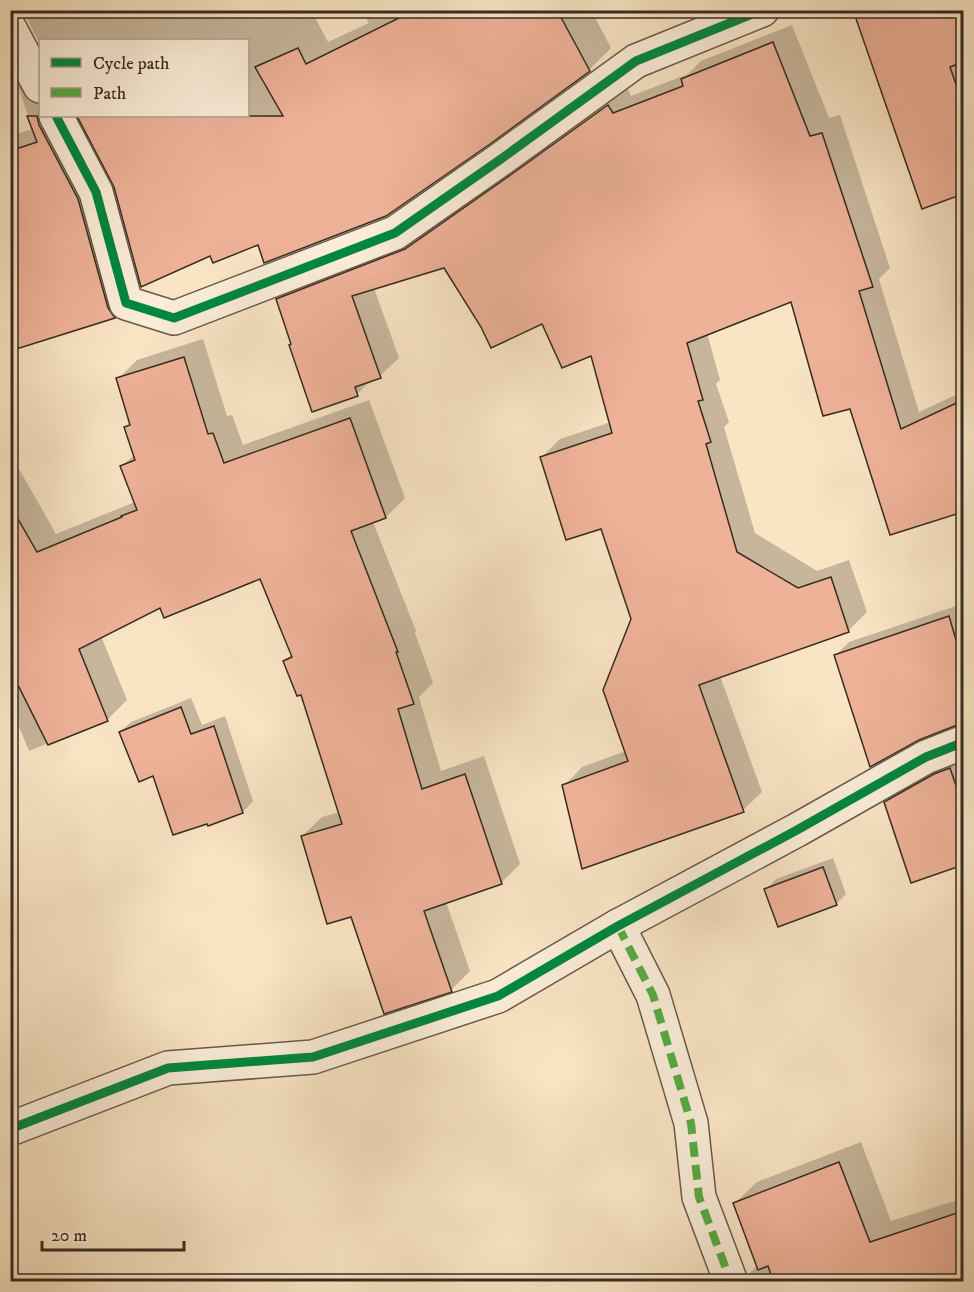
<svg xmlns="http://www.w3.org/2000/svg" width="974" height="1292" font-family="'IM FELL DW Pica',serif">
	<rect width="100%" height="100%" fill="#f9e4c4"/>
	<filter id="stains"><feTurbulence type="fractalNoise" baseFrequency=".00333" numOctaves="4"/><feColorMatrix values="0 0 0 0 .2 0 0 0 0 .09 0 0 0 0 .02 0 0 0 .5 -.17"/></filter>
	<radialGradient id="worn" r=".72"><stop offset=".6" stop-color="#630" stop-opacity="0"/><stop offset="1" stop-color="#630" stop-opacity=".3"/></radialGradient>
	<g fill="#0003">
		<polygon points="16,10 311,10 328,42 369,23 361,10 591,10 611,48 589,70 259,243 211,254 114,183 79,116 248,116 248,40 40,40 40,44 27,19 20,12"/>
		<polygon points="855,10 964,10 964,193 923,207"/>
		<polygon points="792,25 829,118 840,115 890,268 879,279 919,412 964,391 964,518 960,519 957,513 851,407 792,300 707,333 720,380 716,384 729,422 724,427 755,533 817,571 849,560 867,612 848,631 720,676 762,792 743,810 564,786 582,767 626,751 632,619 602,528 542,457 560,439 611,422 592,353 543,322 482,326 445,266 374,288 399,358 380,376 372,379 357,394 313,410 278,299 296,281 627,87 631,96 688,74 701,61"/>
		<polygon points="33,45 40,60 40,116 137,294 114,317 10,350 10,136 33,129 11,67"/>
		<polygon points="203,339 227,416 232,415 243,445 369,400 405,498 386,517 373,522 416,631 415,633 433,683 419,697 441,771 484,756 520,864 501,883 446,902 470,971 451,990 352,915 302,836 322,817 340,812 302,693 285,661 293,653 261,577 160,606 101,636 127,700 108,719 29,751 10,705 10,453 56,534 135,502 122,466 135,454 126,428 131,422 118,379 137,360"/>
		<polygon points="962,604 964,721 957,723 836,655 849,642"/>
		<polygon points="191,698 202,725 225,716 253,801 243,812 209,824 154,774 120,732 131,722"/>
		<polygon points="964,751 964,864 912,881 885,803 906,782"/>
		<polygon points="833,858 846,894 836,904 766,890 776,879"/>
		<polygon points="861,1142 891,1221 964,1198 964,1282 699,1282 735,1267 741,1275 750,1279 749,1274 758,1265 735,1203 757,1182"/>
	</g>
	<g fill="#eeb299" stroke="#372b22" stroke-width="1.5">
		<polygon points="415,10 557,10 590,71 490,144 386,216 264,263 258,245 213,263 210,256 141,287 114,187 77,116 283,116 255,67 298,48 306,64"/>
		<polygon points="853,10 963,10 963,62 950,67 963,105 963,194 922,209"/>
		<polygon points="773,42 810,136 822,133 873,287 859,291 901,429 963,400 963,512 890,535 850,409 823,416 791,302 687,343 703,400 698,401 711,442 706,444 737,552 798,588 831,577 849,632 699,685 744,812 582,869 562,785 628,761 603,690 631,619 601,529 566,540 540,457 612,433 591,356 562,368 542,324 491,348 481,327 444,268 352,296 381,378 355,387 358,396 312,412 289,345 291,344 276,299 405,249 512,174 608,105 613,113 683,86 681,79"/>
		<polygon points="27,116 37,116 39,125 78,199 108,308 115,318 10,351 10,151 37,142"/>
		<polygon points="184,357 208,434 213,433 224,463 350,418 386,518 351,531 398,652 396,652 414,704 398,709 422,789 465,774 502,884 424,911 452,992 384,1014 351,917 327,924 301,836 342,824 301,695 297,696 283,661 292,657 260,579 164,618 160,608 79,649 108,721 48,745 10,669 10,505 37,552 122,517 121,516 137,510 120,466 135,460 124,427 130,425 116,378"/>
		<polygon points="949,616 963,664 963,724 957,725 919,740 870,767 834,655"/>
		<polygon points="181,707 191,734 214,726 243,813 208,826 207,824 173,835 153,776 139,782 119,732"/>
		<polygon points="950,768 963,806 963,865 911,883 884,802 934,774"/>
		<polygon points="823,867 837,905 778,927 764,889"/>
		<polygon points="839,1162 870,1242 963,1211 963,1281 773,1281 768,1266 758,1270 733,1203"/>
	</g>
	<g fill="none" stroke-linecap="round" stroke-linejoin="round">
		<defs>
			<g id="street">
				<polyline points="10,29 40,86"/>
				<polyline points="56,116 96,192 126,303 174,318 395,233 501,159 636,61 762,10"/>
				<polyline points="618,926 653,995 691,1123 699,1197 731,1282"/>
				<polyline points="10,1129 168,1068 313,1057 498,996 618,926 797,830 926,757 964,742"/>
			</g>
		</defs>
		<use href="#street" stroke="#68594a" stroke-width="36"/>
		<use href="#street" stroke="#fbedd9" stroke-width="33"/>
		<polyline stroke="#55ab43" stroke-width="8" stroke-dasharray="15 8" stroke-linecap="butt" points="618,926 653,995 691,1123 699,1197 731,1282"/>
		<defs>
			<g id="cycleway">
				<polyline points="56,116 96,192 126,303 174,318 395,233 501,159 636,61 762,10"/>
				<polyline points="10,1129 168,1068 313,1057 498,996 618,926 797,830 926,757 964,742"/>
			</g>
		</defs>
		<use href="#cycleway" stroke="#fbedd9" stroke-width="13"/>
		<use href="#cycleway" stroke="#00873e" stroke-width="9"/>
	</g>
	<rect width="974" height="1292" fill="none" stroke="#f9e4c4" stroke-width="36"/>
	<rect x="12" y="12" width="950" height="1268" fill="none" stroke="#372b22" stroke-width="3"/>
	<rect x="18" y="18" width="938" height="1256" fill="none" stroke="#372b22" stroke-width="1.5"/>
	<rect x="39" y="39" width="210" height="78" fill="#fbedd9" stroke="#ad9f90" stroke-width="1.5"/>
	<rect x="51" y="58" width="30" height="9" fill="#00873e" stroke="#ad9f90" stroke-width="1.5"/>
	<text x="93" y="69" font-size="18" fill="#372b22">Cycle path</text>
	<rect x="51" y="88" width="30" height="9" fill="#55ab43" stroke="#ad9f90" stroke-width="1.5"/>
	<text x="93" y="99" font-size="18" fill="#372b22">Path</text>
	<path d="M42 1241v9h142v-9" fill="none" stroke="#372b22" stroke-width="3"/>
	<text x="51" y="1241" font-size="18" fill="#372b22" stroke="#fbedd9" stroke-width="4.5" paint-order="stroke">20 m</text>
	<rect width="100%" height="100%" filter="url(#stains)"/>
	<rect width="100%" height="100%" fill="url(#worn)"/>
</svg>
